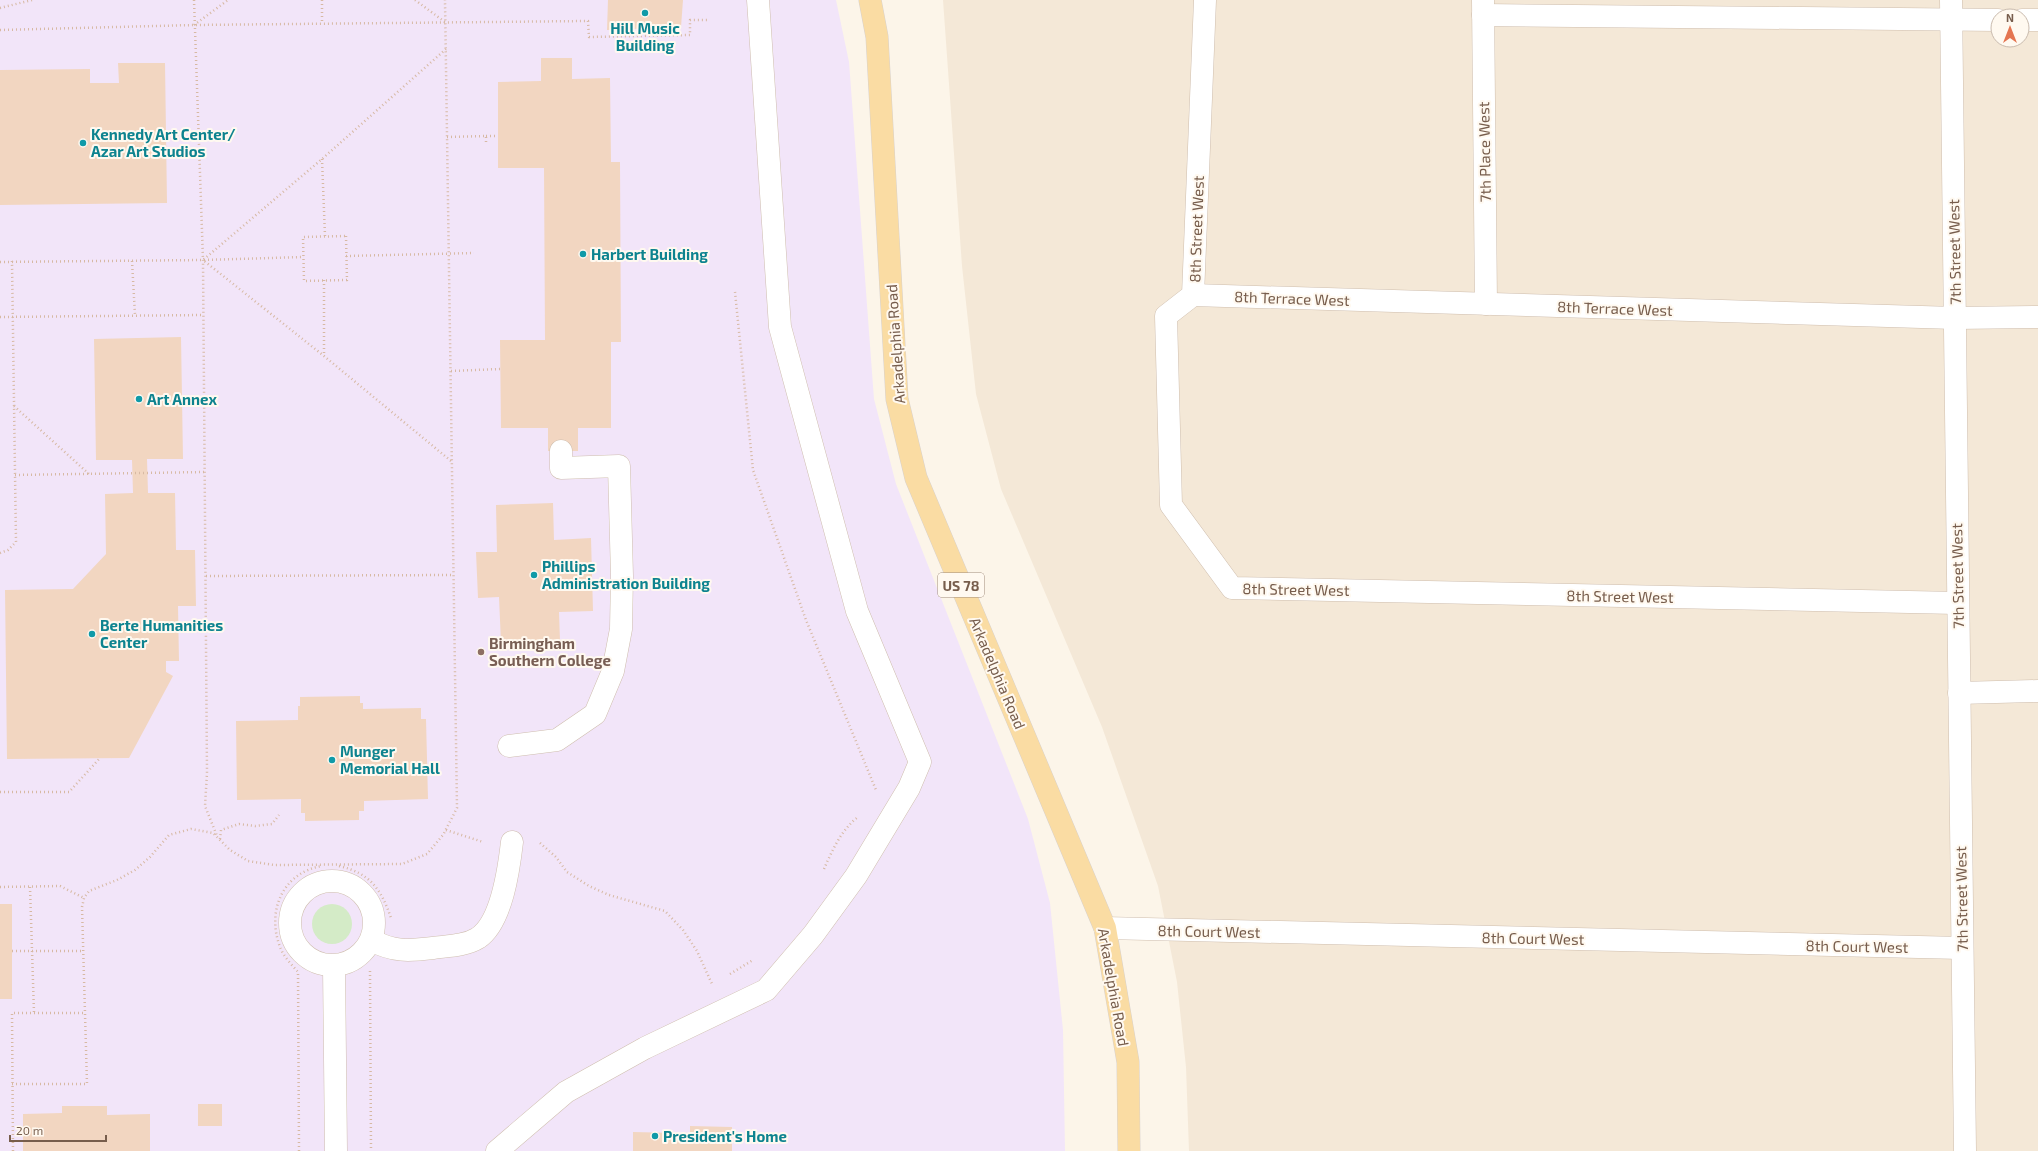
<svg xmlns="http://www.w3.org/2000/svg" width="2038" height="1151" font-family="'Exo 2',sans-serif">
	<rect width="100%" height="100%" fill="#fcf5e9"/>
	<path fill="#f4e8d7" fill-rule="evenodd" d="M943,0H2038V1151H1189L1186,1067L1177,982L1158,886L1102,727L1001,489L976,394L962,266ZM1998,16H2022V40H1998Z"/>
	<polygon fill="#f2e5f9" points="0,0 836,0 849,62 874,399 896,484 1028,819 1050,903 1063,1030 1065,1151 0,1151"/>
	<circle fill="#d4ebc7" cx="332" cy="924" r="20"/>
	<g fill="#f2d6c1">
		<polygon points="608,0 683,0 681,27 607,30"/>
		<polygon points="541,58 572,58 572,79 610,78 611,162 620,162 621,342 611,342 611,428 578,428 578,451 548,451 548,428 501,428 500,340 545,340 544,168 498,168 498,82 541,81"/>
		<polygon points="118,63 165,63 167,203 0,205 0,70 90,69 90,83 119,83"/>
		<polygon points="181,337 183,459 147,459 148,493 175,493 176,550 195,550 196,606 178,606 179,661 166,661 166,672 173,676 129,758 7,759 5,590 73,589 106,554 105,494 133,493 132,460 96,460 94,339"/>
		<polygon points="553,503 554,540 591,538 593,611 559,612 560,641 501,643 499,597 478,598 476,552 497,552 496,505"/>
		<polygon points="360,696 360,703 363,703 363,709 421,708 421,719 426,719 428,799 364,801 364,811 359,811 359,820 305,821 305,813 301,813 301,799 237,800 236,721 298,720 298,706 300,706 300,697"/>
		<rect x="0" y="904" width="12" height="95"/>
		<rect x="198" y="1104" width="24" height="22"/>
		<polygon points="62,1106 107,1106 107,1115 150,1114 150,1151 23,1151 23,1114 62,1113"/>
		<polygon points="690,1126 732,1127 732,1151 633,1151 633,1132 677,1133 677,1139 690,1139"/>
	</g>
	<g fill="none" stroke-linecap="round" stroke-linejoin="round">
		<defs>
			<g id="minor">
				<polyline points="1205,0 1193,295 1166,316 1171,505 1232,588 1957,603"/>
				<polyline points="1951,0 1965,1151"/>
				<polyline points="1483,1 1486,304"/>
				<polyline points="1483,15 1998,20"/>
				<polyline points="2022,20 2038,20"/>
				<polyline points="1193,295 1955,318 2038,317"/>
				<polyline points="1959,693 2038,691"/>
				<polyline points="509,746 557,740 595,714 613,671 621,629 622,576 619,466 561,468 561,451"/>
				<circle cx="332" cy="923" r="42"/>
				<polyline points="1105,928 1962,948"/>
				<path d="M371,940C393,952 409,951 433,948C448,946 465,946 478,938C502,922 509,868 512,842"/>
				<polyline points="334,966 336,1151"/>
				<polyline points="497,1151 566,1092 645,1048 766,990 813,935 856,876 909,788 920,762 857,611 780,327 758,0"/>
			</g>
			<polyline id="major" points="870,0 877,37 897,399 916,478 1105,928 1128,1062 1129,1151"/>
		</defs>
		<use href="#minor" stroke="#cfbeae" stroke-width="23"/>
		<use href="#major" stroke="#d9d2cd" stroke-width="23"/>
		<g stroke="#d7b9a3" stroke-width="2.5" stroke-dasharray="1 3" stroke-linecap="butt">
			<polyline points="194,0 203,260 207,773 205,806 217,836"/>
			<polyline points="322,0 322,23"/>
			<polyline points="415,0 445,22"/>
			<polyline points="0,8 32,0"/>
			<polyline points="194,25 228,0"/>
			<polyline points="0,30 194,25 588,21 589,37 690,35 690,20 709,20"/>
			<polyline points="446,49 322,159 203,260 324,356 451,461"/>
			<polyline points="486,136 497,136"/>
			<polyline points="447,137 486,136 486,143"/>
			<polyline points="322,159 325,236"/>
			<polygon points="346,236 347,280 304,281 303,237"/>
			<polyline points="346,256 474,253"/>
			<polyline points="132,261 135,315"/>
			<polyline points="0,262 203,260 304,257"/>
			<polyline points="324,280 324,356"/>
			<polyline points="735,292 753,470 806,620 876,790"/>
			<polyline points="0,317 203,315"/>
			<polyline points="451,371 500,369"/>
			<polyline points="14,406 89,474"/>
			<polyline points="15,475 205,472"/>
			<polyline points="0,553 8,550 16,542 12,261"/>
			<polyline points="206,576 453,575"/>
			<polyline points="0,792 69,792 100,758"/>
			<polyline points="446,830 483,842"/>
			<polyline points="220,839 221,830 239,824 255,826 272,824 279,815"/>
			<polyline points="540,843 556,857 567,872 589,886 609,895 665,911 683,930 697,951 712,984 713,983"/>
			<path d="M339,866C370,873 381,889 391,918"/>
			<path d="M824,869C832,851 841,830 858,817"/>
			<polyline points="0,887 60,886 84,898"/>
			<polyline points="30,887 34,1013"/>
			<polyline points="12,951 84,951"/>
			<polyline points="370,971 371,1151"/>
			<polyline points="730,974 753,960"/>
			<polyline points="12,1084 87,1084 82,907 84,898 89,891 117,880 135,870 150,857 169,835 191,829 213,833 230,850 248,861 274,865 402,864 427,854 443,835 457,808 445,0"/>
			<polyline points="13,1151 12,1013 85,1013"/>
			<path d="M299,1151L298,972C291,964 282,955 279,944C267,909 284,872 322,866"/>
		</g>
		<use href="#minor" stroke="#fff" stroke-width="22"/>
		<use href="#major" stroke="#fadca3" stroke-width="22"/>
	</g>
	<g fill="#0f9aa8" stroke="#fff9f0" stroke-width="1.5">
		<circle cx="645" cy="13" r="4"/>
		<circle cx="83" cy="143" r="4"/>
		<circle cx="583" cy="254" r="4"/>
		<circle cx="139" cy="399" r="4"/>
		<circle cx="534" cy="575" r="4"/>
		<circle cx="92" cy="634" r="4"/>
		<circle cx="332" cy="760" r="4"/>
		<circle cx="655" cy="1136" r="4"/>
	</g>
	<circle fill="#8d6e63" stroke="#fff9f0" stroke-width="1.5" cx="481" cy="652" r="4"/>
	<g text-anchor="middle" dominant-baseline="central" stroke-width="4" stroke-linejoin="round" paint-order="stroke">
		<rect fill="#fff9f0" stroke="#a08c7d" stroke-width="1" x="938" y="573" width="46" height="24" rx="3"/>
		<g font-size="14" font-weight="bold" fill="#775d4c">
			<text x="961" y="585">US 78</text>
		</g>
		<g font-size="15" font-weight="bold" fill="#0d838f" stroke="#fff9f0" text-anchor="start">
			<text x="645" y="28" text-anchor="middle">Hill Music<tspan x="645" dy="17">Building</tspan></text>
			<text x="91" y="134">Kennedy Art Center/<tspan x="91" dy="17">Azar Art Studios</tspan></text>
			<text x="591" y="254">Harbert Building</text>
			<text x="147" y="399">Art Annex</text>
			<text x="542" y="566">Phillips<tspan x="542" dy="17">Administration Building</tspan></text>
			<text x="100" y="625">Berte Humanities<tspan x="100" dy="17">Center</tspan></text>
			<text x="340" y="751">Munger<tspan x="340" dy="17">Memorial Hall</tspan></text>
			<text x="663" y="1136">President's Home</text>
		</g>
		<g font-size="15" fill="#775d4c" stroke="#fff9f0">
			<text transform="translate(1484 152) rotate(-91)">7th Place West</text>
			<text transform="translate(1196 229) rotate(-88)">8th Street West</text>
			<text transform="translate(1954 252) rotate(-91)">7th Street West</text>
			<text transform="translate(1292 298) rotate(2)">8th Terrace West</text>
			<text transform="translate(1615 308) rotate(2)">8th Terrace West</text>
			<text transform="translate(895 344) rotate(-94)">Arkadelphia Road</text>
			<text transform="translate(1957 576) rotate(-91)">7th Street West</text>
			<text transform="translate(1296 589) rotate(1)">8th Street West</text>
			<text transform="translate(1620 596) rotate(1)">8th Street West</text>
			<text transform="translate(998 673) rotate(67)">Arkadelphia Road</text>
			<text transform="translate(1961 899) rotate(-91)">7th Street West</text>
			<text transform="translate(1209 931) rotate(1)">8th Court West</text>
			<text transform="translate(1533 938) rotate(1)">8th Court West</text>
			<text transform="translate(1857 946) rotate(1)">8th Court West</text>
			<text transform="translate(1114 987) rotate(80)">Arkadelphia Road</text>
		</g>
		<g font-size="15" font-weight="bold" fill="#785e54" stroke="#fff9f0" text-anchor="start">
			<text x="489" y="643">Birmingham<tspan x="489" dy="17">Southern College</tspan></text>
		</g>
	</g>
	<g transform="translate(2010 28)"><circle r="19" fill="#fff9f0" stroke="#c9bbae"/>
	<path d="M0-3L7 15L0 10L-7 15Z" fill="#e47550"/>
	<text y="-6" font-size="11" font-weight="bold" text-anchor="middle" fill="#775d4c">N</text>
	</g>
	<path d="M10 1135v6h96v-6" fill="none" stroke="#775d4c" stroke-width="2"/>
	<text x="16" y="1135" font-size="12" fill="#775d4c" stroke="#fff9f0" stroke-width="3" paint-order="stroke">20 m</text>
</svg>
